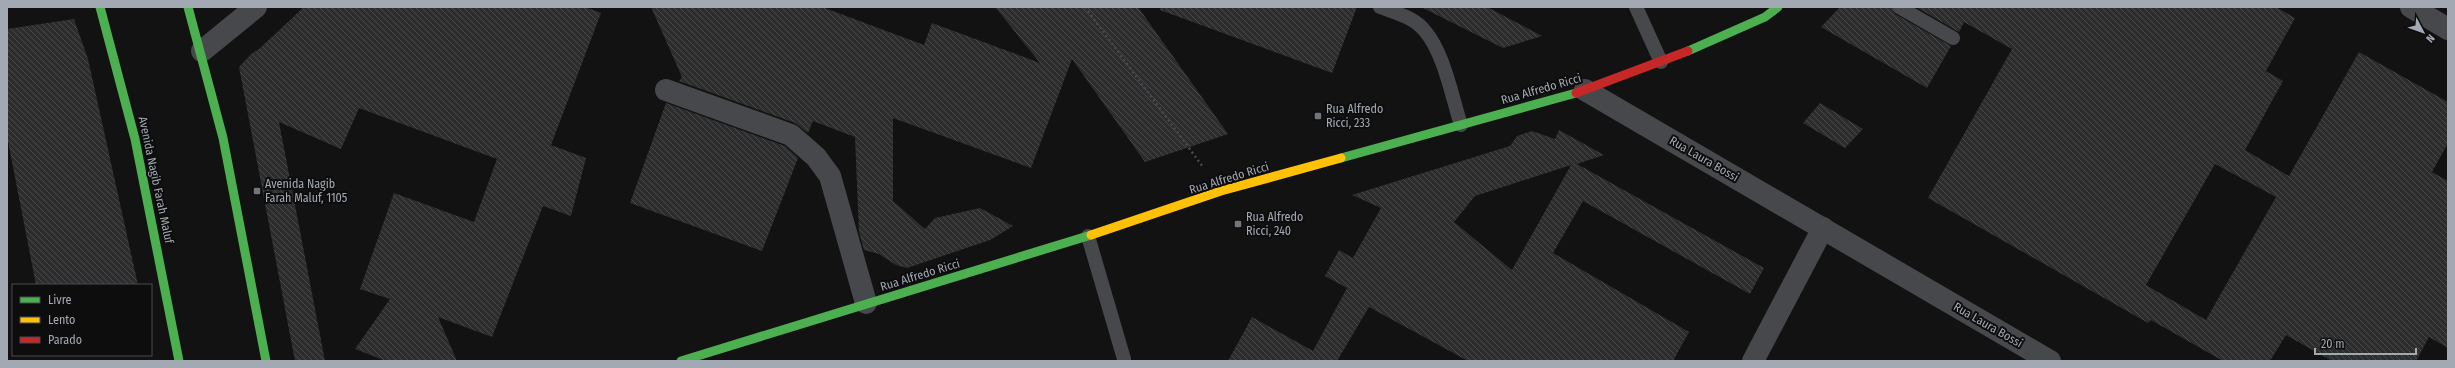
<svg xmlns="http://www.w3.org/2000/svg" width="2455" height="368" font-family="'Fira Sans Condensed',sans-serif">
	<defs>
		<pattern id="building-back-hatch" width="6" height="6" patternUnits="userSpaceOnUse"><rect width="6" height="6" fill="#2d2d2e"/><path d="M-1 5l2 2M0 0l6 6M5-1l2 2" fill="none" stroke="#48494a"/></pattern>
	</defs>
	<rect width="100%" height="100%" fill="#121213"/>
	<g fill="url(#building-back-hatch)" fill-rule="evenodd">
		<polygon points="304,7 585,7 601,13 551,145 586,158 571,216 543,206 492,337 438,317 457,361 386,361 355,349 390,299 360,289 394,193 474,222 497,159 359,108 341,149 279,122 325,361 295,361 239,67 251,54 259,49"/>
		<polygon points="651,7 822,7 924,45 932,23 1040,63 995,7 1138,7 1228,134 1145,162 1072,59 1031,168 893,118 893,201 925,229 935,218 980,208 1013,226 990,240 907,268 896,265 879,254 864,250 859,232 855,137 813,121 808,133 795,123 679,81 682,77"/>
		<polygon points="1161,7 1357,7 1332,73 1160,10"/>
		<polygon points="1421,7 1487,7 1542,36 1503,48"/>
		<polygon points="1840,7 1891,7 1895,14 1951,46 1927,88 1821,27"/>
		<path d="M1916,7H2276L2295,18L2266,71L2283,81L2245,150L2289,176L2359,52L2448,102V143L2432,172L2448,181V348L2429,337L2416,361H2332L2286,335L2270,361H2223L2151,320L2148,323L1928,198L2012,49L1964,22L1959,32ZM2215,164L2276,197L2206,320L2146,285Z"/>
		<polygon points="74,19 88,59 138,285 36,285 7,136 7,29"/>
		<polygon points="666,103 785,146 798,158 762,251 630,203"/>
		<polygon points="1820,103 1863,129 1845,148 1803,123"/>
		<path d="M1559,130L1604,155L1577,164L1764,268L1750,294L1583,201L1553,253L1689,332L1673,361H1468L1369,307L1337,361H1228L1252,317L1313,351L1347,288L1325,276L1339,250L1353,258L1381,208L1352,195L1510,146L1517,136L1532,131L1555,139ZM1571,165L1512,270L1454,222L1475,196Z"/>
	</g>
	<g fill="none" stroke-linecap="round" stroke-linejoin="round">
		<polyline stroke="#484a4d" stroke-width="2.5" stroke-dasharray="2 3" stroke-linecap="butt" points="1085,7 1203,167"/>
		<g stroke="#47484b" stroke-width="14">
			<path d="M1380,7C1396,13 1414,17 1425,31C1444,53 1452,97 1461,125"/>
			<polyline points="1636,7 1661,62"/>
			<polyline points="1899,7 1953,38"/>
			<polyline points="1088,236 1124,359"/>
		</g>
		<g stroke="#47484b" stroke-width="22">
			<polyline points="2411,7 2448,29"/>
			<polyline points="202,51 256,7"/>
			<polyline points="666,90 791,135 816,157 830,176 866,303"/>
			<polyline points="1585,90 2050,361"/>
			<polyline points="1753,361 1823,228"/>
		</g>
		<g stroke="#4caf50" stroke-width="9">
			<polyline points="100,7 135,139 179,361"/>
			<polyline points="188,7 223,138 266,361"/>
			<polyline points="1688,51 1765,17 1778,7"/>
			<polyline points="1341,158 1576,93"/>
			<polyline points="681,361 1091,235"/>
		</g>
		<polyline stroke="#ffc107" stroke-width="9" points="1091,235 1221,191 1341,158"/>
		<polyline stroke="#c62828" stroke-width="9" points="1576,93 1688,51"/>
	</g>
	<g fill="#70747b" stroke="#0d0d0e" stroke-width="1.5">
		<rect x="1314" y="112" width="8" height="8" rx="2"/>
		<rect x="253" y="187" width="8" height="8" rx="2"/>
		<rect x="1234" y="220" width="8" height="8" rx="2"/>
	</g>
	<g text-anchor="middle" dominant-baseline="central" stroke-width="4" stroke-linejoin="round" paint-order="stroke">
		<g font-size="12" fill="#a3a9b3" stroke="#0d0d0e">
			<text transform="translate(1541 89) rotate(-16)">Rua Alfredo Ricci</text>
			<text transform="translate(1704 159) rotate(30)">Rua Laura Bossi</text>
			<text transform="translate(1229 178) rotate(-17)">Rua Alfredo Ricci</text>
			<text transform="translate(156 180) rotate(78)">Avenida Nagib Farah Maluf</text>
			<text transform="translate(920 275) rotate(-17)">Rua Alfredo Ricci</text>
			<text transform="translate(1988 325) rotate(30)">Rua Laura Bossi</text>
		</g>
		<g font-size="12" fill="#a3a9b3" stroke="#0d0d0e" text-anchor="start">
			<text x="1326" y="109">Rua Alfredo<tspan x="1326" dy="14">Ricci, 233</tspan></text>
			<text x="265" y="184">Avenida Nagib<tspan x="265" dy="14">Farah Maluf, 1105</tspan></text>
			<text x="1246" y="217">Rua Alfredo<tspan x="1246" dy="14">Ricci, 240</tspan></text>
		</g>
	</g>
	<rect width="2455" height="368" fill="none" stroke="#a3a9b3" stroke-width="16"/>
	<rect x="12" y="284" width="140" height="72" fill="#0d0d0e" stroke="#494b50"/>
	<rect x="20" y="297" width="20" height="6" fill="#4caf50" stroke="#494b50"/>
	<text x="48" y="304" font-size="12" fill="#a3a9b3">Livre</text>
	<rect x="20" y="317" width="20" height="6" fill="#ffc107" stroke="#494b50"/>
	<text x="48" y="324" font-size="12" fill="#a3a9b3">Lento</text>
	<rect x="20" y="337" width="20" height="6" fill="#c62828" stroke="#494b50"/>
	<text x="48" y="344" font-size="12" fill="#a3a9b3">Parado</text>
	<g transform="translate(2423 32) rotate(131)" stroke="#0d0d0e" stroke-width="3" paint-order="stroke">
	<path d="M0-3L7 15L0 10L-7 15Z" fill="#a3a9b3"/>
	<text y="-6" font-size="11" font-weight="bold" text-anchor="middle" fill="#a3a9b3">N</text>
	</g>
	<path d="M2315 348v6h101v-6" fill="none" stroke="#a3a9b3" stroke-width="2"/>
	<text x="2321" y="348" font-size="12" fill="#a3a9b3" stroke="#0d0d0e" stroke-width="3" paint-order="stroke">20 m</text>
</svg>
